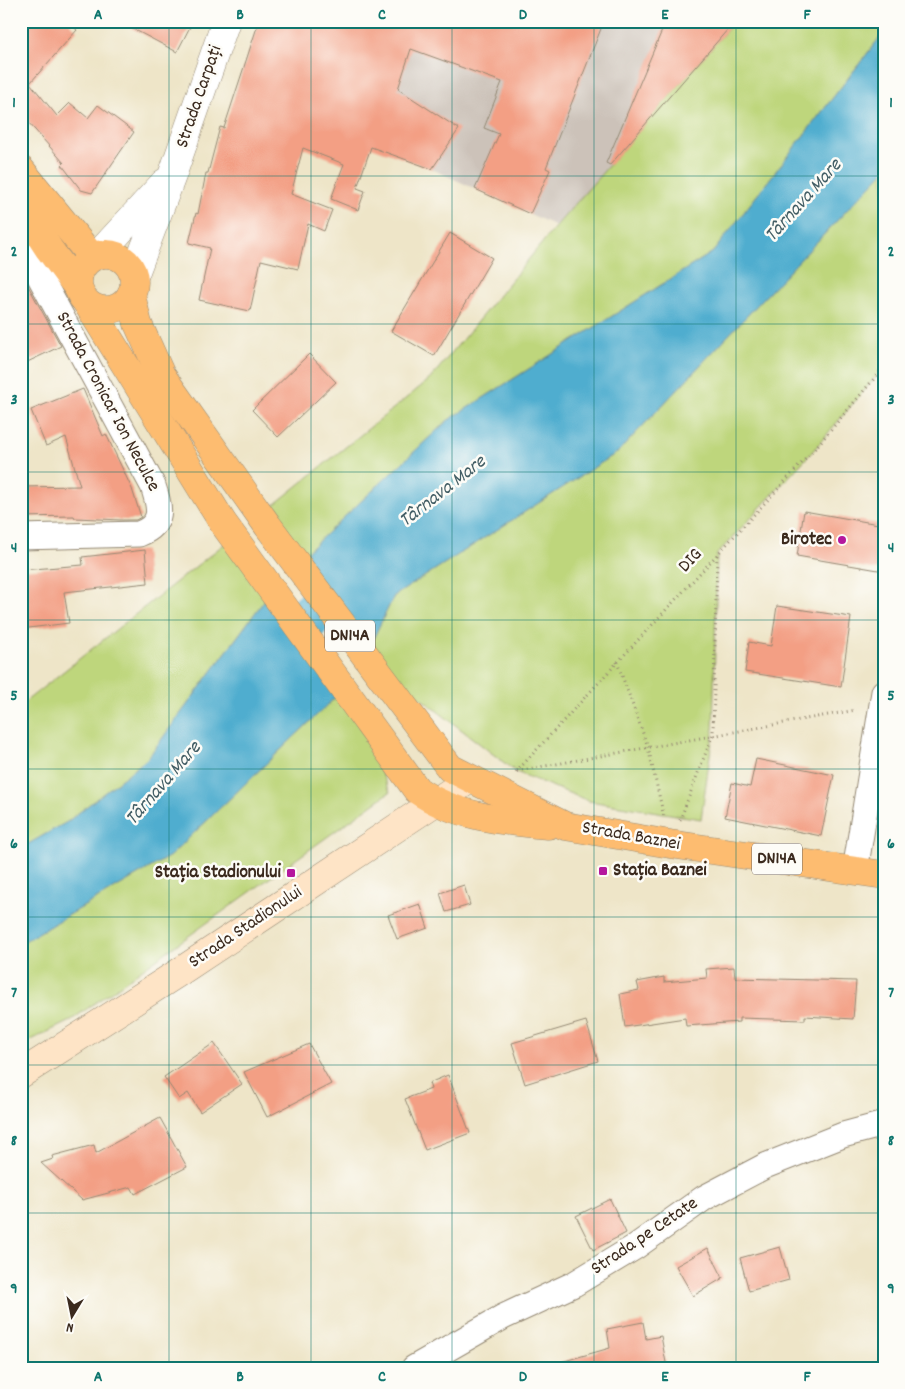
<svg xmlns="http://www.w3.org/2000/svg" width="905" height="1389" font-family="Dekko,sans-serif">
	<rect width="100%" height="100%" fill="#fdfcf7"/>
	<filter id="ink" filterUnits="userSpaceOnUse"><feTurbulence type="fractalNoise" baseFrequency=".02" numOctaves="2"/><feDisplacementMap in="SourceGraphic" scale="10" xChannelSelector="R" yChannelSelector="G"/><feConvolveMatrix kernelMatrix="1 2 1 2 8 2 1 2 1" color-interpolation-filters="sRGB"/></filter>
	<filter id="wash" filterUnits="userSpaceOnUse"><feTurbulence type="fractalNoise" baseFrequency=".0096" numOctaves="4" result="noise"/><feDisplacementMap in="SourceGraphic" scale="20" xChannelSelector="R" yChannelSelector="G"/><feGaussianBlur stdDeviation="1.12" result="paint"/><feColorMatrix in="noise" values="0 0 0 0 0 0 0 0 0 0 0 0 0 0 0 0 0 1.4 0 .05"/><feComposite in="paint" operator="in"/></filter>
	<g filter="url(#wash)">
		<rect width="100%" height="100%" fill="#eee5c8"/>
		<polygon fill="#ccc2b9" points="259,21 735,21 556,226 432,169 234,96"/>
		<g fill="#bed67b" stroke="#7c804c">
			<polygon points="735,21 884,21 884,32 713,252 447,421 295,563 260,516 430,379 556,226"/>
			<polygon points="884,171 884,367 812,452 717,554 713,734 701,819 589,801 516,772 365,655 394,596 618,452"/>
			<polygon points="233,537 272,590 147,759 67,822 21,848 21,705"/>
			<polygon points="344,689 390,792 70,1021 21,1045 21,943 170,856"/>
		</g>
		<g fill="#50adcf" stroke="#466c76">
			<polygon points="884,32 884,171 618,452 394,596 365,655 295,563 447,421 713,252"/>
			<polygon points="272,590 344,689 170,856 21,943 21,848 67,822 147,759"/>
		</g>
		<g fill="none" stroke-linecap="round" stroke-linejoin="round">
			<polyline stroke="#50adcf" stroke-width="45" points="269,663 355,565"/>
		</g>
		<g id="blocks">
			<g fill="#f39f84">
				<polygon points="21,21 67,21 77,30 30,83 57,116 70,103 88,118 98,105 134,132 92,193 81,190 62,165 64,163 21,114"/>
				<polygon points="118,21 193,21 177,52"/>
				<polygon points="259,21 604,21 546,168 550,170 530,214 475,189 499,134 484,128 502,82 411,49 398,89 459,129 432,169 371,147 357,188 365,191 358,210 331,199 344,164 303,148 291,194 332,210 324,231 308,224 298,269 261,260 250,311 199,300 210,248 189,243 196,213 198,214 206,173 208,173 220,127 224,128"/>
				<polygon points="666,21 735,21 610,165 606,163"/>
				<polygon points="450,233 492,258 434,356 391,331"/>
				<polygon points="21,273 61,346 21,365"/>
				<polygon points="309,354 336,382 278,437 252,410"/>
				<polygon points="83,389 103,436 106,434 132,489 141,517 136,520 122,520 75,518 74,516 21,517 21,487 80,486 66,437 46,446 31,410"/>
				<polygon points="804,511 884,525 884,571 797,556"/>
				<polygon points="145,550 148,583 64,592 69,623 21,629 21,570 83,565 82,557"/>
				<polygon points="777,606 851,617 841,687 745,672 749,642 771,646"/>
				<polygon points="756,759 834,775 821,836 725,817 732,783 750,787"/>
				<polygon points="464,885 470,905 446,912 440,893"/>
				<polygon points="420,904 428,928 397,939 388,915"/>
				<polygon points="734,967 735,978 856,981 853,1019 805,1016 805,1020 739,1018 739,1022 686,1026 685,1018 625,1027 620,994 639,990 637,982 664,977 664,982 707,978 706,969"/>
				<polygon points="586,1021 598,1061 525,1084 512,1043"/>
				<polygon points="214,1043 242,1084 200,1112 188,1093 179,1099 164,1077"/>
				<polygon points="309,1044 331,1084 267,1117 244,1072"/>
				<polygon points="448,1075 470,1133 425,1150 405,1099 431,1089 429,1083"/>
				<polygon points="160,1118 187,1167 135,1194 131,1187 82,1200 41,1163 53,1159 52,1156 94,1145 96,1153"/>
				<polygon points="610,1199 626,1233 593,1250 576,1216"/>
				<polygon points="780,1247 789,1280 749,1291 740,1258"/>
				<polygon points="708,1248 723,1278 693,1296 676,1266"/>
				<polygon points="643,1322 646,1339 661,1336 667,1368 562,1368 561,1362 610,1348 607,1329"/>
			</g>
		</g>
	</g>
	<g filter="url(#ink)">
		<use href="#blocks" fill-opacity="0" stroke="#948873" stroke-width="1"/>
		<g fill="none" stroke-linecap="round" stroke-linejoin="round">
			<defs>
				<g id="minor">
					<path d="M21,242L153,486C160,507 165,524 139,534L21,537"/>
					<polyline points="855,871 884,692"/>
					<polyline points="414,1368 503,1317 574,1284 635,1247 704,1198 765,1166 843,1135 884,1124"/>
				</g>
				<g id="tertiary">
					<polyline points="98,255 164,183"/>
					<polyline points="134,276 173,173 226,21"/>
				</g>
				<polyline id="secondary" points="21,1074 178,973 470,779"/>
				<g id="primary">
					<polyline points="21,170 92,257"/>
					<polyline points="21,206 49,249 78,288"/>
					<circle cx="106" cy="282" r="28"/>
					<polyline points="131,295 138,324 161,375 268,526 450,768 565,826 670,844 884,875"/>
					<path d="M87,303L223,523L417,790C454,816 504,822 548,825"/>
				</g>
			</defs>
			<use href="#minor" stroke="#948873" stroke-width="27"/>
			<use href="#tertiary" stroke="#948873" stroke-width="29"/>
			<use href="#secondary" stroke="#948873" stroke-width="29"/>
			<use href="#primary" stroke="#948873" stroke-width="29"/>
			<g stroke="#948873" stroke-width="3" stroke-dasharray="1 4" stroke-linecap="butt">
				<polyline points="617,662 648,747 664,817"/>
				<polyline points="517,771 856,710"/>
				<polyline points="516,772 812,452 884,367"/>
				<polyline points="680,820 713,734 717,555"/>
			</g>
			<use href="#minor" stroke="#fff" stroke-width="25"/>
			<use href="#tertiary" stroke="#fff" stroke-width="28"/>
			<use href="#secondary" stroke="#fee4c6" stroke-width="28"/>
			<use href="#primary" stroke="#fdbc70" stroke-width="28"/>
		</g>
	</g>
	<path fill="none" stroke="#0f766e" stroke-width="1" stroke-opacity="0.55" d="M169,21V1368M311,21V1368M452,21V1368M594,21V1368M736,21V1368M21,176H884M21,324H884M21,472H884M21,620H884M21,769H884M21,917H884M21,1065H884M21,1213H884"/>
	<g fill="#b5179e" stroke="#fdfcf7" stroke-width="2">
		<circle cx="842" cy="540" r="5"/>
		<rect x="598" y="866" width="10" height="10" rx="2.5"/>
		<rect x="286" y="868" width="10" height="10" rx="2.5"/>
	</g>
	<g text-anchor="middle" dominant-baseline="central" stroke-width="5" stroke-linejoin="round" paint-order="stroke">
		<g fill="#fdfcf7" stroke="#75695f" stroke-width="1">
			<rect x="325" y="620.5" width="50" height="31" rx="4"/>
			<rect x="752" y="843.5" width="50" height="31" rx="4"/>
		</g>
		<g font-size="18" font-weight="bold" fill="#3b2a1e">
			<text x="350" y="636">DN14A</text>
			<text x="777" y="859">DN14A</text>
		</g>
		<g font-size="19" fill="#3b2a1e" stroke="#fdfcf7">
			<text transform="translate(200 97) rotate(-71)">Strada Carpați</text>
			<text transform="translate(107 402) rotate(62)">Strada Cronicar Ion Neculce</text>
			<text transform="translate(691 561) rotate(-47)">DIG</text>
			<text transform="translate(631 837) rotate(10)">Strada Baznei</text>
			<text transform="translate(246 928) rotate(-34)">Strada Stadionului</text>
			<text transform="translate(645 1237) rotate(-34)">Strada pe Cetate</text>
		</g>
		<g font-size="19" font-weight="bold" fill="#3b2a1e" stroke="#fdfcf7" text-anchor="end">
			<text x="832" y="540">Birotec</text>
			<text x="613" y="871" text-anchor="start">Stația Baznei</text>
			<text x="281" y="873">Stația Stadionului</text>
		</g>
		<g font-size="20" font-style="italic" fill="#435e65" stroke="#fdfcf7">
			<text transform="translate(804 201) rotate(-48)">Târnava Mare</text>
			<text transform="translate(443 492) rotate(-38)">Târnava Mare</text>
			<text transform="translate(164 784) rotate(-49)">Târnava Mare</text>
		</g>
	</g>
	<rect width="905" height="1389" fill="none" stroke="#fdfcf7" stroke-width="55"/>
	<g transform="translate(72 1316) rotate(190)" stroke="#fdfcf7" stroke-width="4" paint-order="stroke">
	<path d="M0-4L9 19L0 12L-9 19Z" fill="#3b2a1e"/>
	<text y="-8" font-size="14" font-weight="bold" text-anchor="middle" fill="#3b2a1e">N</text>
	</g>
	<rect x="28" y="28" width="850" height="1334" fill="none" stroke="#0f766e" stroke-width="2"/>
	<g font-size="16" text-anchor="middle" font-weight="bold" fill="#0f766e">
		<text x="98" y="19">A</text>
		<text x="240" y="19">B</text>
		<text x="382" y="19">C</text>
		<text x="523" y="19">D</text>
		<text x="665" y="19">E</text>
		<text x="807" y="19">F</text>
		<text x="14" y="107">1</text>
		<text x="891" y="107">1</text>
		<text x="14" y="256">2</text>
		<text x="891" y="256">2</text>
		<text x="14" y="404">3</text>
		<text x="891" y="404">3</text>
		<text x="14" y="552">4</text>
		<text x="891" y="552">4</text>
		<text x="14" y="700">5</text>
		<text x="891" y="700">5</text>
		<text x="14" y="848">6</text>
		<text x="891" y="848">6</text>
		<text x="14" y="997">7</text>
		<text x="891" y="997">7</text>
		<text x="14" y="1145">8</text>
		<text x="891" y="1145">8</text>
		<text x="14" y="1293">9</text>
		<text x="891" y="1293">9</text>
		<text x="98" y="1381">A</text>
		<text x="240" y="1381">B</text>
		<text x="382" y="1381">C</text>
		<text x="523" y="1381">D</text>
		<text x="665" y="1381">E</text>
		<text x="807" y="1381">F</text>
	</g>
</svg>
